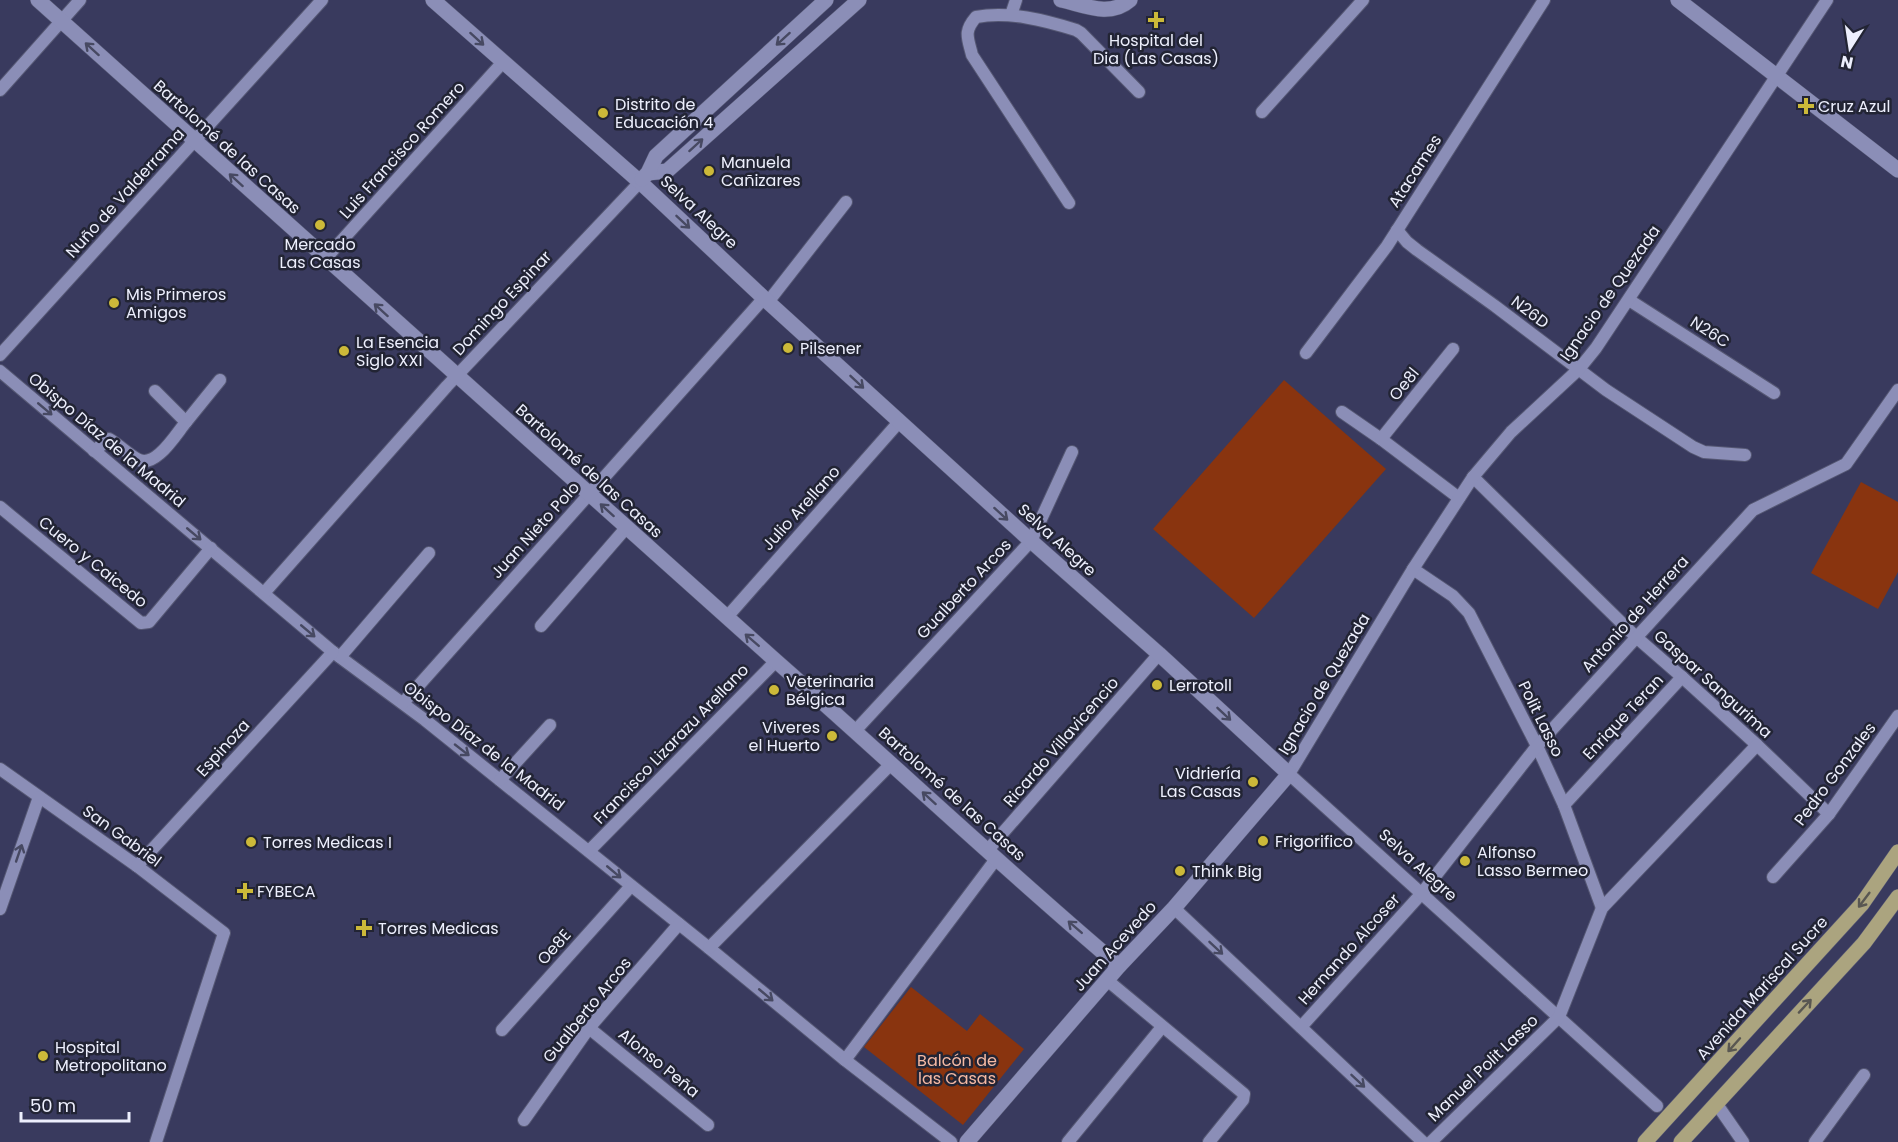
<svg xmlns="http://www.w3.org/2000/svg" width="1898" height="1142" font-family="Poppins,sans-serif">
	<rect width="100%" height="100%" fill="#393a5e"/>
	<g fill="#89340f">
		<polygon points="1284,380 1386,469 1254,618 1153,529"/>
		<polygon points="1861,482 1898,502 1898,572 1878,609 1811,573"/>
		<polygon points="911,987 967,1031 980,1014 1024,1049 963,1125 864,1047"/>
	</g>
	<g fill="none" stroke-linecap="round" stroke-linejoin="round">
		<defs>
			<g id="minor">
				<polyline points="1011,15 1016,0"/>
				<polyline points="0,90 80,0"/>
				<polyline points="1262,112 1363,0"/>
				<path d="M1069,203L972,55C968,38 963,32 976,17C1009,11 1044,20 1076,30L1081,33L1139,92"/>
				<polyline points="1397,230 1407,242 1417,250 1495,306 1606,390 1693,447 1704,452 1745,455"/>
				<polyline points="325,259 503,62"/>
				<polyline points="1629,300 1774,393"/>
				<polyline points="768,302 846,202"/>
				<polyline points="1306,353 1387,246 1544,0"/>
				<polyline points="0,355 322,0"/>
				<polyline points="0,371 333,652 425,720 709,948 845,1060 951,1142"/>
				<polyline points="1342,412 1381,439 1459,498"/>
				<polyline points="186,422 220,380"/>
				<polyline points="1381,439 1453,349"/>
				<path d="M94,451L109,439C119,445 127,453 137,459C155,470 176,434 186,422L155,391"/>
				<polyline points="1473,477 1636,637 1682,677 1757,745 1829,814"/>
				<polyline points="0,507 141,623 149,622 211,548"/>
				<polyline points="1413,569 1453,596 1469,613 1537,746 1564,805 1602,908"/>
				<polyline points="264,593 447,386 640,182"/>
				<polyline points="727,617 899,422"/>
				<polyline points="541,626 626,528"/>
				<polyline points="340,657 429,553"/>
				<polyline points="403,703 764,298"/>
				<polyline points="855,731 1031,541 1072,452"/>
				<polyline points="0,769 137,866 224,933 156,1142"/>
				<polyline points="500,780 550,725"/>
				<polyline points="1564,805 1682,677"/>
				<polyline points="589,851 776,661"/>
				<polyline points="987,851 1159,654"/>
				<polyline points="137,866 333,652"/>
				<polyline points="1773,877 1829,814 1898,716"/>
				<polyline points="1174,908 1423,1142"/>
				<polyline points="0,909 39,797"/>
				<polyline points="709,948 891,764"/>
				<polyline points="1107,980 1244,1094 1243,1100 1209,1142"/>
				<polyline points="1301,1027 1422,893 1537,746 1753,510 1846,464 1898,390"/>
				<polyline points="589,1028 708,1125"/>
				<polyline points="502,1030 631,886"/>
				<polyline points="845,1060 996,859"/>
				<polyline points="1716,1103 1743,1142"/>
				<polyline points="1657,1106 1289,774 1413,569 1473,477 1511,432 1579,369 1596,348 1827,0"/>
				<polyline points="524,1120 589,1028 679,924"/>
				<polyline points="1068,1142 1162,1027"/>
				<polyline points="1431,1142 1559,1017 1602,908 1757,745"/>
				<polyline points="1815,1142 1864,1075"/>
			</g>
			<g id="tertiary">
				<path d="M38,0C283,221 529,441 776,661C891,762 1002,867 1119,966"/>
				<polyline points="433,0 640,182 768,302 1031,541 1159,654 1289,774 1174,908 1119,966 967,1142"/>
				<path d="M1061,0C1084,5 1110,18 1130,0"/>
				<polyline points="1678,0 1898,170"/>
				<polyline points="648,173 667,171 859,0"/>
				<polyline points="642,179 648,173 656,156 826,0"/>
			</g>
			<g id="primary">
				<polyline points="1645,1142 1862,904 1898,852"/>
				<polyline points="1681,1142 1864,943 1898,897"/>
			</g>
		</defs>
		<use href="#minor" stroke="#555773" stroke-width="14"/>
		<use href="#tertiary" stroke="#555773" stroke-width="16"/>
		<use href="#primary" stroke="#555773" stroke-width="16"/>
		<use href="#minor" stroke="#8b8eb7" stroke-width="12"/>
		<use href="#tertiary" stroke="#8b8eb7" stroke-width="15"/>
		<use href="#primary" stroke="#aba47f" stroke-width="15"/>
	</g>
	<defs><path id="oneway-shaft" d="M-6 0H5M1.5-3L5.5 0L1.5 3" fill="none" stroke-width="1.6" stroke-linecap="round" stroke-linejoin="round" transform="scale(1.5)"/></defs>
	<g stroke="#474962">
		<use href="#oneway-shaft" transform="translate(477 39) rotate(42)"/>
		<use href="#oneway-shaft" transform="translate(783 39) rotate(138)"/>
		<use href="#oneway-shaft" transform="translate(92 49) rotate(-138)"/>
		<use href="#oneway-shaft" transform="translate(696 145) rotate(-42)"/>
		<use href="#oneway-shaft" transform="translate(236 180) rotate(-138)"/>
		<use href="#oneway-shaft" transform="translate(683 222) rotate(43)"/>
		<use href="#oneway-shaft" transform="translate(381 310) rotate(-138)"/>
		<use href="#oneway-shaft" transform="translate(857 382) rotate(43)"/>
		<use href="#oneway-shaft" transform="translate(45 409) rotate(40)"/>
		<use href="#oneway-shaft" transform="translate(607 510) rotate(-138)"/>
		<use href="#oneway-shaft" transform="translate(1001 514) rotate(42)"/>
		<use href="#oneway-shaft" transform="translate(194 534) rotate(40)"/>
		<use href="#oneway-shaft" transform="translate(308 631) rotate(40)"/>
		<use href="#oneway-shaft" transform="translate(752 640) rotate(-139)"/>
		<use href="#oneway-shaft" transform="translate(1224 714) rotate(43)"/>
		<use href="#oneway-shaft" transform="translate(462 750) rotate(38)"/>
		<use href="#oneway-shaft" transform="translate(929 798) rotate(-138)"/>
		<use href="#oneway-shaft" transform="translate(19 853) rotate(-71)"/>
		<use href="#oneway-shaft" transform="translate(614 872) rotate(40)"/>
		<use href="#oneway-shaft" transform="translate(1075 927) rotate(-139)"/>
		<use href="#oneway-shaft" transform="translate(1216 948) rotate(43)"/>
		<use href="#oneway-shaft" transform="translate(766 995) rotate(40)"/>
		<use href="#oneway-shaft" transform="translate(1358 1081) rotate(43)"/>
	</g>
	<g stroke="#595752">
		<use href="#oneway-shaft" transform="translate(1864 900) rotate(127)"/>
		<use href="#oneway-shaft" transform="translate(1805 1006) rotate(-47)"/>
		<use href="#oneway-shaft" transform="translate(1734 1045) rotate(132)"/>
	</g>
	<g fill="#ccb939" stroke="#222434" stroke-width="2">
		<path d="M1153 11h6v6h6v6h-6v6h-6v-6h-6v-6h6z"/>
		<path d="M1803 97h6v6h6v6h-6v6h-6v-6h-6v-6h6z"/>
		<circle cx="603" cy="113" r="6"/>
		<circle cx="709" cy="171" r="6"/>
		<circle cx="320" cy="225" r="6"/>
		<circle cx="114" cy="303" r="6"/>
		<circle cx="788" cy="348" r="6"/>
		<circle cx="344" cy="351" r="6"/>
		<circle cx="1157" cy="685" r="6"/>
		<circle cx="774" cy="690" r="6"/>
		<circle cx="832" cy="736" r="6"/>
		<circle cx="1253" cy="782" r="6"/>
		<circle cx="1263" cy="841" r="6"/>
		<circle cx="251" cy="842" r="6"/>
		<circle cx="1465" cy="861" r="6"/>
		<circle cx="1180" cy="871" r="6"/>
		<path d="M242 882h6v6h6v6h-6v6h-6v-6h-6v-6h6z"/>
		<path d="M361 919h6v6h6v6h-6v6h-6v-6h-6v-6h6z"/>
		<circle cx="43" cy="1056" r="6"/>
	</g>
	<g text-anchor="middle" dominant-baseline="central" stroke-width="5" stroke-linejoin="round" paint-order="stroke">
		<g font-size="16" fill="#edeffd" stroke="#222434" text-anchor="start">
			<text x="1156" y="40" text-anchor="middle">Hospital del<tspan x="1156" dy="18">Dia (Las Casas)</tspan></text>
			<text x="615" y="104">Distrito de<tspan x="615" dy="18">Educación 4</tspan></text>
			<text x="1818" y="106">Cruz Azul</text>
			<text x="721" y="162">Manuela<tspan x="721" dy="18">Cañizares</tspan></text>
			<text x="320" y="244" text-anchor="middle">Mercado<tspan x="320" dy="18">Las Casas</tspan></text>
			<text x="126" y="294">Mis Primeros<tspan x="126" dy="18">Amigos</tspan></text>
			<text x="356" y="342">La Esencia<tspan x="356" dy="18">Siglo XXI</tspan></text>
			<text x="800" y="348">Pilsener</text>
			<text x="786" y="681">Veterinaria<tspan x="786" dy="18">Bélgica</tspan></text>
			<text x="1169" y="685">Lerrotoll</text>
			<text x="820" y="727" text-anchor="end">Viveres<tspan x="820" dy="18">el Huerto</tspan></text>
			<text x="1241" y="773" text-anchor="end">Vidriería<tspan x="1241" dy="18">Las Casas</tspan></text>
			<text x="1275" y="841">Frigorifico</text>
			<text x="263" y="842">Torres Medicas I</text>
			<text x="1477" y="852">Alfonso<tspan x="1477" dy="18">Lasso Bermeo</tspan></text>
			<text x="1192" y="871">Think Big</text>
			<text x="257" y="891">FYBECA</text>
			<text x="378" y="928">Torres Medicas</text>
			<text x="55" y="1047">Hospital<tspan x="55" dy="18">Metropolitano</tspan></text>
		</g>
		<g font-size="16" fill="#edeffd" stroke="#222434">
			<text transform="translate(227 147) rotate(42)">Bartolomé de las Casas</text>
			<text transform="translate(402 150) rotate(-48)">Luis Francisco Romero</text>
			<text transform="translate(1415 171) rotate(-57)">Atacames</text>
			<text transform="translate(125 193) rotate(-48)">Nuño de Valderrama</text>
			<text transform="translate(699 212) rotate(43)">Selva Alegre</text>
			<text transform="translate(1610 293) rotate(-55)">Ignacio de Quezada</text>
			<text transform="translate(502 303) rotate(-47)">Domingo Espinar</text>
			<text transform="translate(1530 312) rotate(37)">N26D</text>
			<text transform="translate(1710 332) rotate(33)">N26C</text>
			<text transform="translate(1404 384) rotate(-51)">Oe8l</text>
			<text transform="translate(107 440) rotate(40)">Obispo Díaz de la Madrid</text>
			<text transform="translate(589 471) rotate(42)">Bartolomé de las Casas</text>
			<text transform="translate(801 508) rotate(-48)">Julio Arellano</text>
			<text transform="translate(535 530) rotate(-48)">Juan Nieto Polo</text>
			<text transform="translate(1057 540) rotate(42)">Selva Alegre</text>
			<text transform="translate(93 562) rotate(39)">Cuero y Caicedo</text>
			<text transform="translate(964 589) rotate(-47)">Gualberto Arcos</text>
			<text transform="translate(1635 614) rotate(-48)">Antonio de Herrera</text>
			<text transform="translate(1324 684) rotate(-59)">Ignacio de Quezada</text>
			<text transform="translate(1713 684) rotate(42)">Gaspar Sangurima</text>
			<text transform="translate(1623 717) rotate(-47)">Enrique Teran</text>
			<text transform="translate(1541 719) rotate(64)">Polit Lasso</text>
			<text transform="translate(1061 742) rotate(-49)">Ricardo Villavicencio</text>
			<text transform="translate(671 744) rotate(-46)">Francisco Lizarazu Arellano</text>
			<text transform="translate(484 746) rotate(38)">Obispo Díaz de la Madrid</text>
			<text transform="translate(223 748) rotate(-48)">Espinoza</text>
			<text transform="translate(1835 774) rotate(-53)">Pedro Gonzales</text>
			<text transform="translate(952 794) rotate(42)">Bartolomé de las Casas</text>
			<text transform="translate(122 836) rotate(36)">San Gabriel</text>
			<text transform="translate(1418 865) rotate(42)">Selva Alegre</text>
			<text transform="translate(1115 946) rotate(-48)">Juan Acevedo</text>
			<text transform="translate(554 947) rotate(-48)">Oe8E</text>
			<text transform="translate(1349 949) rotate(-48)">Hernando Alcoser</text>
			<text transform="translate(1762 988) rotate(-48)">Avenida Mariscal Sucre</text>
			<text transform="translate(587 1010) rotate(-51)">Gualberto Arcos</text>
			<text transform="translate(659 1063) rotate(39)">Alonso Peña</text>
			<text transform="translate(1483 1068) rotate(-44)">Manuel Polit Lasso</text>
		</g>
		<g font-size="16" fill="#f5b9a3" stroke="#222434">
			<text x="957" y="1060">Balcón de<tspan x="957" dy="18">las Casas</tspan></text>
		</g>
	</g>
	<g transform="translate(1850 48) rotate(192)" stroke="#222434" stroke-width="4.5" paint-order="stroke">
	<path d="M0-4.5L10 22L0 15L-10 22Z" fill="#edeffd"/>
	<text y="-9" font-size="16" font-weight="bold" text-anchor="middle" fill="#edeffd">N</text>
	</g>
	<path d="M21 1112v9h108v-9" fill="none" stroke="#edeffd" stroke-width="3"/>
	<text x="30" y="1112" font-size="18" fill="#edeffd" stroke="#222434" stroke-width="4.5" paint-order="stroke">50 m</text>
</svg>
